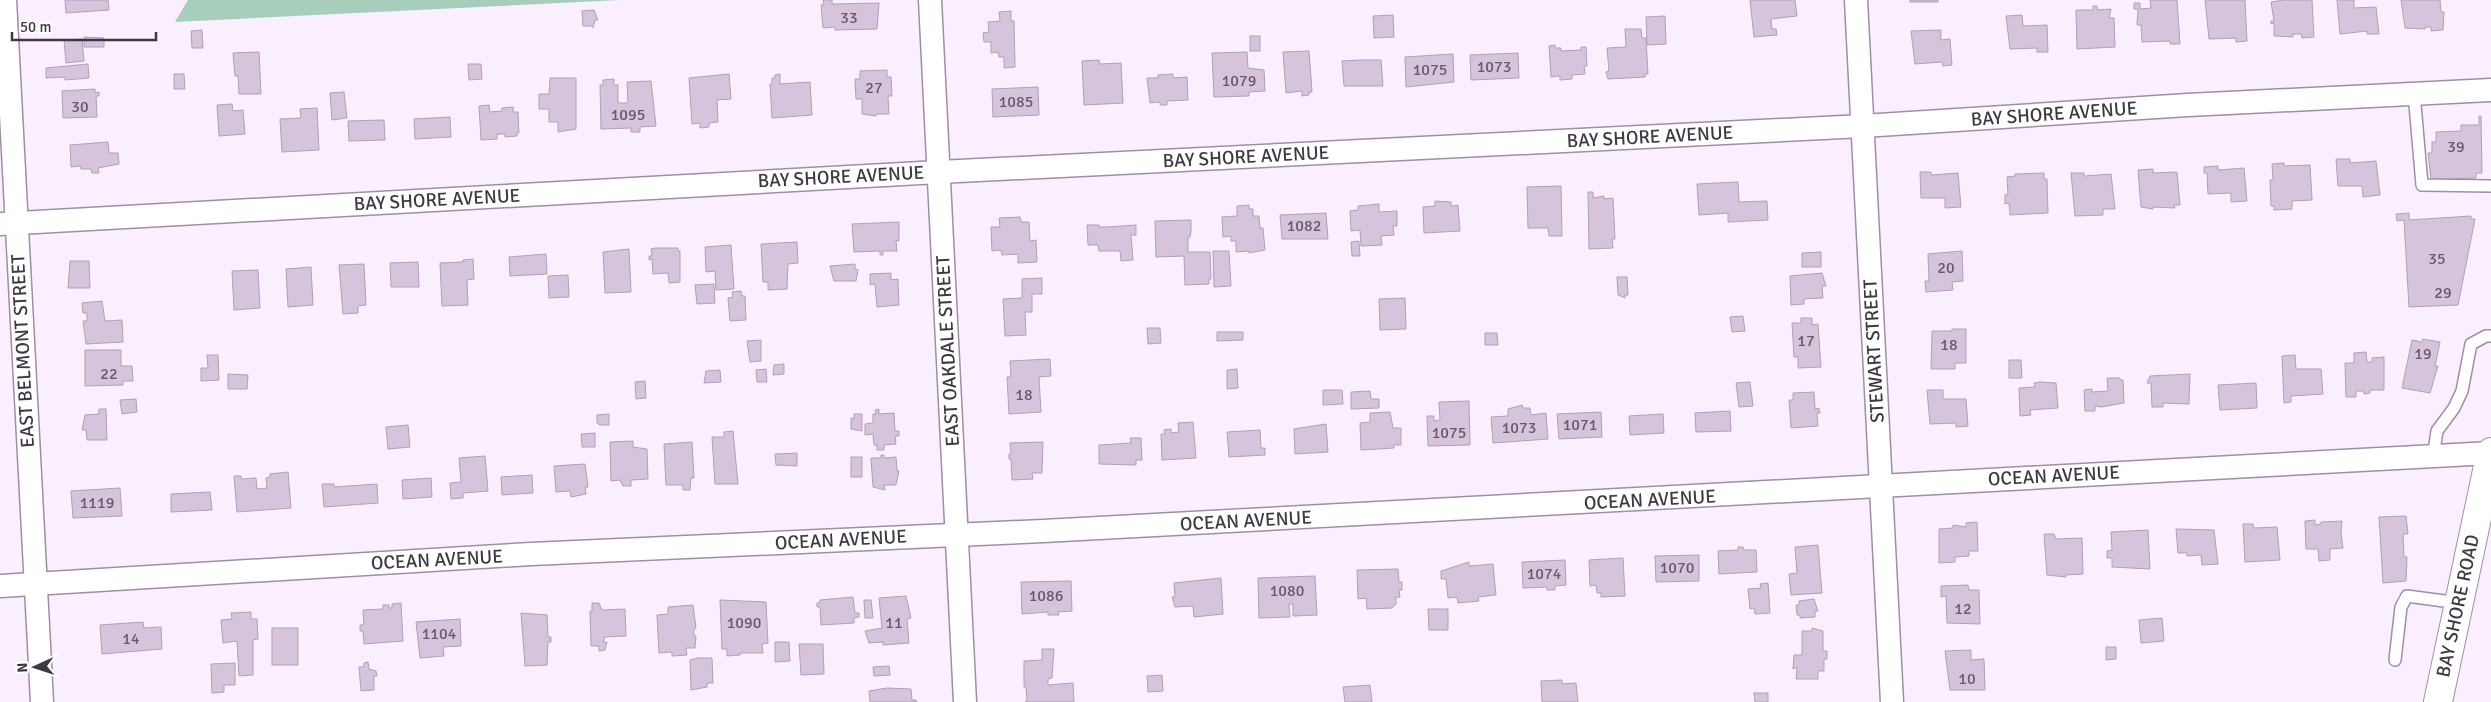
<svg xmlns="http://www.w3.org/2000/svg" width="2491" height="702" font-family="Signika,sans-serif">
	<rect width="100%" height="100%" fill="#faefff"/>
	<polygon fill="#a6ceba" points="188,0 620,0 175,22"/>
	<g fill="#d6c4dd" stroke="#b19fb8">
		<polygon points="65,0 108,0 109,10 66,13"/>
		<polygon points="823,0 832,0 832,4 879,3 877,29 835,30 835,27 823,28 821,5 824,5"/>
		<polygon points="1750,0 1795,0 1797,16 1771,19 1772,29 1776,29 1777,35 1754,37"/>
		<rect x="1910" y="0" width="28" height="2"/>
		<polygon points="2150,0 2177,0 2180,44 2170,44 2170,41 2142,42 2141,25 2137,25 2138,9 2134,9 2134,3 2140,3 2140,9 2151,8"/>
		<polygon points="2205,0 2245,0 2247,41 2236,42 2236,38 2209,39"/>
		<polygon points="2284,0 2312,0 2314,37 2302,38 2301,34 2293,34 2293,37 2274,36 2274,23 2271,24 2271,21 2274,21 2271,2"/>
		<polygon points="2337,0 2354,0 2354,8 2376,7 2379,34 2367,34 2367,31 2340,34"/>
		<polygon points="2401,0 2440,0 2441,12 2444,12 2443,30 2431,31 2431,27 2425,27 2425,29 2405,28"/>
		<polygon points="2093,6 2097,6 2097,10 2111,9 2109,18 2114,18 2115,47 2077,49 2076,10 2093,10"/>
		<polygon points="594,10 598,20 595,20 593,28 591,26 583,26 582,11"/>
		<polygon points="1011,11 1011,21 1014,21 1015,67 1004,68 1004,57 999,57 998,52 991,53 991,42 984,42 983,33 989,32 988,22 1000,21 999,12"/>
		<polygon points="1393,15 1394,37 1374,38 1373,16"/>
		<polygon points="2022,15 2023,26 2047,25 2048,52 2037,52 2037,48 2010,49 2006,16"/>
		<polygon points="1665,16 1666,44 1647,45 1646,17"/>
		<polygon points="1625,29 1641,29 1642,38 1646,38 1648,74 1645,74 1645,77 1608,79 1606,72 1609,71 1607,48 1626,47"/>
		<polygon points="202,30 203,48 192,48 191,31"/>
		<polygon points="1941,30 1941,40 1950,39 1952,65 1943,66 1942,62 1915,64 1911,31"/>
		<rect x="1250" y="36" width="10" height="15"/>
		<polygon points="84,37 104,38 104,47 84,47"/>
		<polygon points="82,39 84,61 66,63 64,40"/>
		<polygon points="1555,45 1555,48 1561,48 1561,51 1581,50 1581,47 1586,47 1587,66 1584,66 1585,74 1572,75 1572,79 1560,80 1560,76 1551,77 1549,46"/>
		<polygon points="1309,51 1312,92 1309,92 1309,95 1302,96 1302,91 1286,93 1283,52"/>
		<polygon points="259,52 261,94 239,94 238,76 235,76 233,53"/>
		<polygon points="1247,52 1248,68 1264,70 1265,91 1249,92 1249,96 1214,97 1212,53"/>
		<polygon points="1518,53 1519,78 1471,80 1470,55"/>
		<polygon points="1453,54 1454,82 1406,87 1405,57"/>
		<polygon points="1099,60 1100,64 1121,63 1123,103 1084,105 1082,61"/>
		<polygon points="1360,60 1381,60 1383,86 1344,86 1342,61"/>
		<polygon points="88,64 89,78 65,80 65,77 46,78 46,68"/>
		<polygon points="468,64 481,64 482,79 469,80"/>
		<polygon points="887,70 887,77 891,77 892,96 888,96 889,114 876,114 876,116 862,114 862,99 856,99 855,79 860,79 860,71"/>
		<polygon points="174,74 184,74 185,89 174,89"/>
		<polygon points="729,74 731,99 717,100 718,122 709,123 709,127 700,128 700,123 692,124 689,78"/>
		<polygon points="780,74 780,84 810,82 812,115 772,118 770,84 772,84 772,78 775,78 775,75"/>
		<polygon points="1173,74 1173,78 1187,77 1188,100 1167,101 1167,105 1160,105 1160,102 1150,103 1147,78 1158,78 1158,75"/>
		<polygon points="550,78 576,78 576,129 558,132 558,122 549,122 549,109 539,109 539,94 549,94"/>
		<polygon points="614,79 614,85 618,85 618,103 628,103 627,82 651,81 656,126 640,127 640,132 631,132 631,128 601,129 600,85 603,85 603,80"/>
		<polygon points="1038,87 1039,115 993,117 992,89"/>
		<polygon points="95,89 95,93 99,92 99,96 96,96 97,117 63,118 62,91"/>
		<polygon points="344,92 347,118 332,120 330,93"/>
		<polygon points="232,104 233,111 243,110 245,134 219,136 217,105"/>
		<polygon points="489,105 490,112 502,111 502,108 513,107 513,112 518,112 519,133 517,133 517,136 505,137 505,134 497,134 497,139 481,140 479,106"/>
		<polygon points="317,108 319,150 282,152 280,119 301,118 300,109"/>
		<polygon points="2479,116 2481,116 2482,173 2476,173 2476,178 2431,180 2428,153 2432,153 2432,142 2436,142 2436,132 2461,131 2461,125 2479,125"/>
		<polygon points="450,117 451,137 415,139 414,119"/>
		<polygon points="384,120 385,140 349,141 348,121"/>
		<polygon points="108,142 109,153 118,153 119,164 98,168 99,173 92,173 91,169 81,169 80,166 71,167 70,145"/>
		<polygon points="2336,159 2350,159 2350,163 2376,161 2380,195 2363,197 2362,186 2338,186"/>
		<polygon points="2284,163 2284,166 2310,165 2312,200 2292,201 2292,209 2274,210 2274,206 2271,206 2270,180 2273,180 2272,164"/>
		<polygon points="2218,166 2218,170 2244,168 2247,201 2231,202 2231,193 2208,194 2207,173 2204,173 2204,167"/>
		<polygon points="2153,169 2153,173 2177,172 2180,205 2174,205 2175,208 2153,207 2153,209 2141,207 2138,170"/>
		<polygon points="1920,172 1931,172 1931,175 1958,173 1961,207 1945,208 1945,198 1921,198"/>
		<polygon points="2044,173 2044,179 2047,179 2048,213 2010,215 2009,203 2005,204 2005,195 2008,194 2007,177 2015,176 2015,174"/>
		<polygon points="2071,173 2084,173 2084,176 2111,174 2115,209 2103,209 2103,215 2075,216"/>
		<polygon points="1738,182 1739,202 1767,201 1768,220 1728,222 1728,213 1699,215 1697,184"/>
		<polygon points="1561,186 1562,236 1549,236 1548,228 1528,228 1527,187"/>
		<polygon points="1588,192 1593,192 1593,198 1604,196 1604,199 1613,198 1615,239 1612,239 1613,248 1589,249"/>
		<polygon points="1435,201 1451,202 1451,206 1458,205 1460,231 1424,233 1423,207 1435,206"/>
		<polygon points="1379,204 1379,212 1397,211 1397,226 1393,226 1394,235 1381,236 1382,245 1361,246 1360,230 1351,231 1350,211 1358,210 1358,206"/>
		<polygon points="1249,205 1249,209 1253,209 1253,216 1259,216 1260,228 1263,228 1265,250 1249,253 1249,251 1236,252 1236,241 1231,241 1231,236 1223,237 1222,217 1237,216 1237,206"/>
		<polygon points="1326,213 1328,239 1282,239 1280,215"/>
		<polygon points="2409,213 2409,220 2471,216 2471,219 2475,219 2458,305 2409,307 2404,220 2397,221 2396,214"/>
		<polygon points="1020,217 1021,222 1029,222 1030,241 1036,240 1037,262 1018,263 1018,254 1002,255 1001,250 992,251 991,227 1000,227 999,218"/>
		<polygon points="1191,220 1191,231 1190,237 1188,237 1188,252 1210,252 1211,279 1209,279 1209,284 1185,285 1184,256 1156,257 1155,221"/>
		<polygon points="899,222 899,241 896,240 897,251 883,251 883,255 880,255 880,251 854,252 852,224"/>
		<polygon points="1087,225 1099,225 1099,227 1107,227 1136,225 1136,235 1131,235 1133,260 1121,261 1120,251 1099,251 1098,245 1088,245"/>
		<polygon points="1359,241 1360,256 1352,256 1351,242"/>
		<polygon points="797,242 798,263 788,264 787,289 768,290 768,282 763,282 761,244"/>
		<polygon points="731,245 734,289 716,290 715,271 706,272 705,247"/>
		<polygon points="655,248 678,248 678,251 680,251 680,282 669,283 668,273 653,274 652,259 649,260 649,256 652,256 651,249"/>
		<polygon points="629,249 631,292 605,293 603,252"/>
		<polygon points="1213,251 1229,251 1231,286 1214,287"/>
		<polygon points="1962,251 1963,281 1952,282 1953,290 1926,292 1925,281 1929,281 1928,254"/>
		<polygon points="1821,252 1821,267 1802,267 1802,253"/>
		<polygon points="546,254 547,274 510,276 509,257"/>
		<polygon points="473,259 474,279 467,280 468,305 442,306 440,263 463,262 463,260"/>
		<polygon points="70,261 89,261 90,288 68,288"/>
		<polygon points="418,262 419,287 391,287 390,263"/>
		<polygon points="364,264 366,305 358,306 358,313 343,314 339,265"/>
		<polygon points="855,264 855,269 858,270 856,281 834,281 830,266"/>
		<polygon points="311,267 313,305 288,307 286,269"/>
		<polygon points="258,270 260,308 234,310 232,271"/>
		<polygon points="891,273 891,280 898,279 899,305 877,307 875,284 870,285 870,274"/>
		<polygon points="1822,273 1826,286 1822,286 1823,298 1804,299 1804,304 1791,305 1790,276"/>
		<polygon points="568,275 569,297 549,298 548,276"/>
		<polygon points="1617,277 1627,277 1628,295 1625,295 1625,298 1618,295"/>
		<polygon points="1042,278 1042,294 1032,294 1032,312 1025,312 1026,335 1005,336 1003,299 1022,298 1022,279"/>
		<polygon points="714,284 715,303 697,304 695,285"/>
		<polygon points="741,291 742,296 745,296 746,320 730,321 728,298 733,297 732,292"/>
		<polygon points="1405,298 1406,329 1380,330 1379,299"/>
		<polygon points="102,301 105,321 122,320 123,342 86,344 83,321 87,321 87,313 83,313 82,303"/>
		<polygon points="1743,316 1745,331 1732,332 1730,317"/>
		<polygon points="1801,318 1812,318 1812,325 1818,324 1821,367 1798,368 1798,357 1794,357 1792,323 1801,323"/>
		<polygon points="1147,328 1160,328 1161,343 1148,344"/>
		<polygon points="1952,329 1966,329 1966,363 1955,363 1955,369 1931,369 1932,331 1952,331"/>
		<polygon points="1217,332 1243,332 1243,340 1217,341"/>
		<polygon points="1485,333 1497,333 1498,345 1485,345"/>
		<polygon points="2423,339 2440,342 2435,366 2438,366 2430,393 2402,388 2412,340 2422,342"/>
		<polygon points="761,340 761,361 750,362 747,341"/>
		<polygon points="85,350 121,350 121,366 132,366 133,381 123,381 123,385 85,386"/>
		<polygon points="2366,352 2367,362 2372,362 2372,358 2384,357 2384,390 2370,390 2370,393 2364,394 2364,391 2356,391 2356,397 2346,397 2345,363 2354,363 2354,353"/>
		<polygon points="207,355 218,355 219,380 201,381 201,368 208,368"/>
		<polygon points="2295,355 2296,369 2321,369 2323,394 2291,396 2291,402 2284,403 2282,356"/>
		<polygon points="1050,359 1051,376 1039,377 1041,412 1009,414 1007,377 1011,377 1010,361"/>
		<polygon points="2009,360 2021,360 2022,378 2009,378"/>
		<polygon points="784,364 784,374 773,375 774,365"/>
		<polygon points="766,369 767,382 757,382 756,370"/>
		<polygon points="1237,369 1238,388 1227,389 1227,370"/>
		<polygon points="720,370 721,382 704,383 706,371"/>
		<polygon points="228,374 248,375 247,389 228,389"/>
		<polygon points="2190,374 2189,404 2163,403 2163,407 2152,407 2151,383 2147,383 2150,376"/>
		<polygon points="2107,378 2120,378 2120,380 2123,380 2124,403 2101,407 2095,406 2095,411 2085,411 2084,390 2092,389 2092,392 2108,391"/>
		<polygon points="645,381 646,398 636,399 635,382"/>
		<polygon points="1750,382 1753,406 1739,407 1736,383"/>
		<polygon points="2040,382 2056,383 2058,408 2030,410 2031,415 2020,416 2019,388 2035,387 2034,383"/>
		<polygon points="2256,383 2257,408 2220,410 2218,385"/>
		<polygon points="1323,390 1342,390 1343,404 1323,405"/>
		<polygon points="1927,390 1943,390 1943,399 1966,399 1968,426 1956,427 1956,423 1930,424"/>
		<polygon points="1370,391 1371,399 1379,399 1379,408 1351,409 1351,392"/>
		<polygon points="1814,392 1815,409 1819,408 1820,413 1817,413 1818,426 1791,428 1789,400 1793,400 1793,393"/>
		<polygon points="136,399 137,412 122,414 120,400"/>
		<polygon points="1469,401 1470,445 1428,446 1427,416 1434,416 1434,421 1440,420 1439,402"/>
		<polygon points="1522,405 1523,408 1530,408 1531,415 1546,413 1548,439 1493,443 1491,417 1508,416 1508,409"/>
		<polygon points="99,409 106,409 107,440 87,440 86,430 82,430 85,415 99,414"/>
		<polygon points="879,409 879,414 894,413 895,431 899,431 899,436 895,436 896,444 884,445 884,450 877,450 877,445 874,445 873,434 865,435 865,424 873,423 873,414 876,414 875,410"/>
		<polygon points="1730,411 1731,431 1696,432 1695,413"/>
		<polygon points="1390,412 1393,428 1401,428 1401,445 1394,445 1394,448 1361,450 1360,423 1370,422 1370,413"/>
		<polygon points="1601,412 1602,437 1559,439 1557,414"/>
		<polygon points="609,414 609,425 600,425 597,423 597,415"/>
		<polygon points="854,414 862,414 862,431 851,429 851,418 854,419"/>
		<polygon points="1663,414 1664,433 1630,435 1629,416"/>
		<polygon points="1193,422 1196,458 1162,460 1161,434 1165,434 1164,430 1171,429 1171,433 1179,432 1178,423"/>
		<polygon points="1326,424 1328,452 1295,454 1294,429"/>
		<polygon points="408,425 410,447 388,449 386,427"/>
		<polygon points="1260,430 1261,448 1265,448 1265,455 1229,457 1227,432"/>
		<polygon points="733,431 738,484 715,484 712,437 724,437 724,432"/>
		<polygon points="595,433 595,447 582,447 581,434"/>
		<polygon points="1130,438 1141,438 1142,460 1136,460 1136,465 1099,464 1099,445 1131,443"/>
		<polygon points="633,441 633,447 647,449 648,479 631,480 631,486 623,486 620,480 611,481 610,442"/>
		<polygon points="692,442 694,478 691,478 690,490 683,490 683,485 666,485 664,444"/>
		<polygon points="1043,442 1042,473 1032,473 1033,479 1012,480 1011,459 1009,459 1009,454 1011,454 1010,443"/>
		<polygon points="797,453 797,466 776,465 775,454"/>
		<polygon points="881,455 884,455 884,458 896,457 897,471 899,471 896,485 884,485 885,490 873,487 871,458 881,458"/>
		<polygon points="485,456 488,491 463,493 463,498 451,499 450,483 461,482 459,458"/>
		<rect x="851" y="457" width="11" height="20"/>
		<polygon points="585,464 588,487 585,487 586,494 571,497 570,491 556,492 554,466"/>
		<polygon points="288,472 291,508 237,512 234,476 241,476 241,479 256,478 257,489 267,488 266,478 270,477 270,474"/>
		<polygon points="532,475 533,493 502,495 501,477"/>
		<polygon points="431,478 432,497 403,499 402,480"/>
		<polygon points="322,484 334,484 334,487 377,484 378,503 324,507"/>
		<polygon points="120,488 122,516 73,518 71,491"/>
		<polygon points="210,492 212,510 171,512 171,494"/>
		<polygon points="2406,516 2408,534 2403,534 2404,557 2407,557 2406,581 2383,583 2379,517"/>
		<polygon points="2315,520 2315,525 2321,524 2321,522 2342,521 2341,533 2343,548 2330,549 2330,560 2319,561 2318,549 2306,549 2305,521"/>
		<polygon points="1977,522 1978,551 1969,551 1969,556 1955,557 1955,562 1939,563 1939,529 1953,528 1953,525 1966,527 1966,523"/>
		<polygon points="2243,524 2253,524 2254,528 2277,527 2280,560 2245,562"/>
		<polygon points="2176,529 2214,530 2218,564 2202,565 2201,555 2187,556 2187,553 2178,553"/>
		<polygon points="2148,530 2150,569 2112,567 2112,558 2107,558 2107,551 2112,550 2111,532"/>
		<polygon points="2044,534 2054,534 2056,539 2082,538 2083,574 2065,575 2066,577 2047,575"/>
		<polygon points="1818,545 1822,593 1791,595 1789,574 1797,573 1795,547"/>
		<polygon points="1738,547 1743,547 1744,550 1756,550 1757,572 1719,574 1718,551 1738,550"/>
		<polygon points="1699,555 1699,581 1656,582 1655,556"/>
		<polygon points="1623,558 1625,596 1601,597 1601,593 1597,593 1596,585 1590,586 1589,560"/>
		<polygon points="1565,560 1566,585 1555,586 1555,590 1547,590 1547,587 1523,588 1522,562"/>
		<polygon points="1469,562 1469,566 1493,564 1496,595 1478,597 1479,601 1458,603 1457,597 1448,598 1446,579 1441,579 1441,571"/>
		<polygon points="1398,569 1399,582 1402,582 1402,590 1399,590 1400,597 1396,597 1396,604 1392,608 1367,609 1366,598 1358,599 1357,570"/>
		<polygon points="1315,576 1317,615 1293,616 1293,604 1289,604 1290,617 1259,618 1258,578"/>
		<polygon points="1221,578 1223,614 1194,617 1193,606 1175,607 1172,597 1175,597 1174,583"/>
		<polygon points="1071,581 1072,611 1058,612 1059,615 1048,615 1048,612 1022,614 1021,582"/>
		<polygon points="1768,583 1770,613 1755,614 1754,608 1750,609 1748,589 1761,588 1760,584"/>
		<polygon points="1968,585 1969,590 1979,590 1980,624 1947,623 1946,596 1941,597 1941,586"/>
		<polygon points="906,596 911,618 907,619 909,643 883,645 883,642 869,643 865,631 882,628 879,598"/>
		<polygon points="853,597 855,613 859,613 859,617 854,618 854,623 821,625 820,607 817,607 817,603 820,602 820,600"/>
		<polygon points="1814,599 1818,611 1815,611 1815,617 1800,618 1800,615 1797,615 1796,605 1799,605 1799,601"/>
		<polygon points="720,600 766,602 768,643 762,644 763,653 740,653 740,655 727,656 727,649 722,649"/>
		<polygon points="864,600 871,600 873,618 865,618"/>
		<polygon points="401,603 403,641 364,644 363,631 360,631 360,625 364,625 363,610 383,609 383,605 389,605 389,608 392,608 392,604"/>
		<polygon points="592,603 599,603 602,610 625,609 626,636 604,637 604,643 607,642 605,650 599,651 599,646 591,646 590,611 592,611"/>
		<polygon points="693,605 696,628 694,629 694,636 696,636 695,648 686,648 687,655 672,656 672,652 659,653 657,615 668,614 668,607"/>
		<polygon points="1428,609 1448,609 1448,630 1429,630"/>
		<polygon points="251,612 251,619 257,619 258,639 253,640 253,675 239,676 237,641 223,643 221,620 232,619 231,613"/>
		<polygon points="521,613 547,615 548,637 551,637 551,642 548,642 547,665 525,666"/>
		<polygon points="2162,618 2164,641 2141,643 2139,620"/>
		<polygon points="460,619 461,646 443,647 444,656 420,658 416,622"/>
		<polygon points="143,622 144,628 161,627 162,649 102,654 100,625"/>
		<rect x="272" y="628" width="26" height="37"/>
		<polygon points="1812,628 1823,631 1823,651 1827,651 1827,659 1824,659 1824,671 1818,671 1818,679 1796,679 1797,667 1793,669 1794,655 1802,655 1802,631 1812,631"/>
		<polygon points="775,642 789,642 790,661 775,662"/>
		<polygon points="799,644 823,644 824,674 801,675"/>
		<polygon points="2106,647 2116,647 2116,659 2106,660"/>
		<polygon points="1042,649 1054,649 1052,678 1048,679 1048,685 1073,683 1074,702 1025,702 1027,700 1026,687 1024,687 1024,661 1042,660"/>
		<polygon points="1971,650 1971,660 1984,659 1985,690 1950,690 1945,651"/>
		<polygon points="697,658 712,658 713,683 707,683 707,687 691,690 690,660"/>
		<polygon points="368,662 369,669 376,671 377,676 374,676 374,690 361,691 359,667 364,667 364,663"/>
		<polygon points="235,663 235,685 224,685 224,692 212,693 211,664"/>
		<polygon points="889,666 890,675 874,676 873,667"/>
		<polygon points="1162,675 1163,691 1148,692 1147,676"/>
		<polygon points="1562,680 1562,684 1576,683 1578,702 1542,702 1541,681"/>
		<polygon points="1370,685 1372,702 1345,702 1343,687"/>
		<polygon points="887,688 911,689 912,700 916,700 917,702 870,702 869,691"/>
		<polygon points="1754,693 1768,693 1768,702 1755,702"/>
	</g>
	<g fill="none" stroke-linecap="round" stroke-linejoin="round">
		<defs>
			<g id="service">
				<polyline points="2414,93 2422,185 2491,186"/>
				<polyline points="2433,458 2437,431 2454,408 2462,391 2471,344 2486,336 2491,336"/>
				<polyline points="2395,660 2401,607 2407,596 2459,603"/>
			</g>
			<g id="minor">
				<polyline points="5,0 42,702"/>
				<polyline points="930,0 965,702"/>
				<polyline points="1856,0 1892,702"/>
				<polyline points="0,224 939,172 1863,126 2188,105 2491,90"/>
				<polyline points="0,586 531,554 1043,531 2491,453"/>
			</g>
			<polyline id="secondary" points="2438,702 2491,452"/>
		</defs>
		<use href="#service" stroke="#9f8ea6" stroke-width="14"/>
		<use href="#minor" stroke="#9f8ea6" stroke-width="25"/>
		<use href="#secondary" stroke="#9f8ea6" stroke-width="30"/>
		<use href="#service" stroke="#fff" stroke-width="11"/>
		<use href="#minor" stroke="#fff" stroke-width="22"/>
		<use href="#secondary" stroke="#fff" stroke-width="28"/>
	</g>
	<g text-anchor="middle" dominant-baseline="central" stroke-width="5" stroke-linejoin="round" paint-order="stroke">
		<g font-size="16" fill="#655b69">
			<text x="849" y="18">33</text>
			<text x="1494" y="67">1073</text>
			<text x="1430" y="70">1075</text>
			<text x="1239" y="81">1079</text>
			<text x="874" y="88">27</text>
			<text x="1016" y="102">1085</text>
			<text x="80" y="107">30</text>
			<text x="628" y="115">1095</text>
			<text x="2456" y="147">39</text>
			<text x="1304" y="226">1082</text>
			<text x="2437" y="259">35</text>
			<text x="1946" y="268">20</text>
			<text x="2443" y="293">29</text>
			<text x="1806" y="341">17</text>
			<text x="1949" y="345">18</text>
			<text x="2423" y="354">19</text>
			<text x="109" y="374">22</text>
			<text x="1024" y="395">18</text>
			<text x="1580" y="425">1071</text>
			<text x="1519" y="428">1073</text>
			<text x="1449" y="433">1075</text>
			<text x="97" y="503">1119</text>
			<text x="1677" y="568">1070</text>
			<text x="1544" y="574">1074</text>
			<text x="1287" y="591">1080</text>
			<text x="1046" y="596">1086</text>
			<text x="1963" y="609">12</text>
			<text x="744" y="623">1090</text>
			<text x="894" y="623">11</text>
			<text x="439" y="634">1104</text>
			<text x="131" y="639">14</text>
			<text x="1967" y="679">10</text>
		</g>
		<g font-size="19" fill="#3f3842" stroke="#fff">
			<text transform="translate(2054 114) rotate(-4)">BAY SHORE AVENUE</text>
			<text transform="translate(1650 137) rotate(-3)">BAY SHORE AVENUE</text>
			<text transform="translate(1246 157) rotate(-3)">BAY SHORE AVENUE</text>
			<text transform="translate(841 177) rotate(-3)">BAY SHORE AVENUE</text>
			<text transform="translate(437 200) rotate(-3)">BAY SHORE AVENUE</text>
			<text transform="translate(23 351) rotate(-93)">EAST BELMONT STREET</text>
			<text transform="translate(948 351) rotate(-93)">EAST OAKDALE STREET</text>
			<text transform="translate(1874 351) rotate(-93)">STEWART STREET</text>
			<text transform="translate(2054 476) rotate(-3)">OCEAN AVENUE</text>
			<text transform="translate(1650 500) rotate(-3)">OCEAN AVENUE</text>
			<text transform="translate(1246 521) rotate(-3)">OCEAN AVENUE</text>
			<text transform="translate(841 540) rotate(-3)">OCEAN AVENUE</text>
			<text transform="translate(437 560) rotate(-3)">OCEAN AVENUE</text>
			<text transform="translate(2458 606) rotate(-78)">BAY SHORE ROAD</text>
		</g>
	</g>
	<g transform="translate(35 667) rotate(267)" stroke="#ffffff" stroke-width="4" paint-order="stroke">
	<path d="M0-4L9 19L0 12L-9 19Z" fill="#3f3842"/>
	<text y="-8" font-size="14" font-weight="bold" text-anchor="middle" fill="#3f3842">N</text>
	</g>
	<path d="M12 32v8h144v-8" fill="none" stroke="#3f3842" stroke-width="2.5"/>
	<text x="20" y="32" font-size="15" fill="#3f3842" stroke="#ffffff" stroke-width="4" paint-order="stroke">50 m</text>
</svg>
